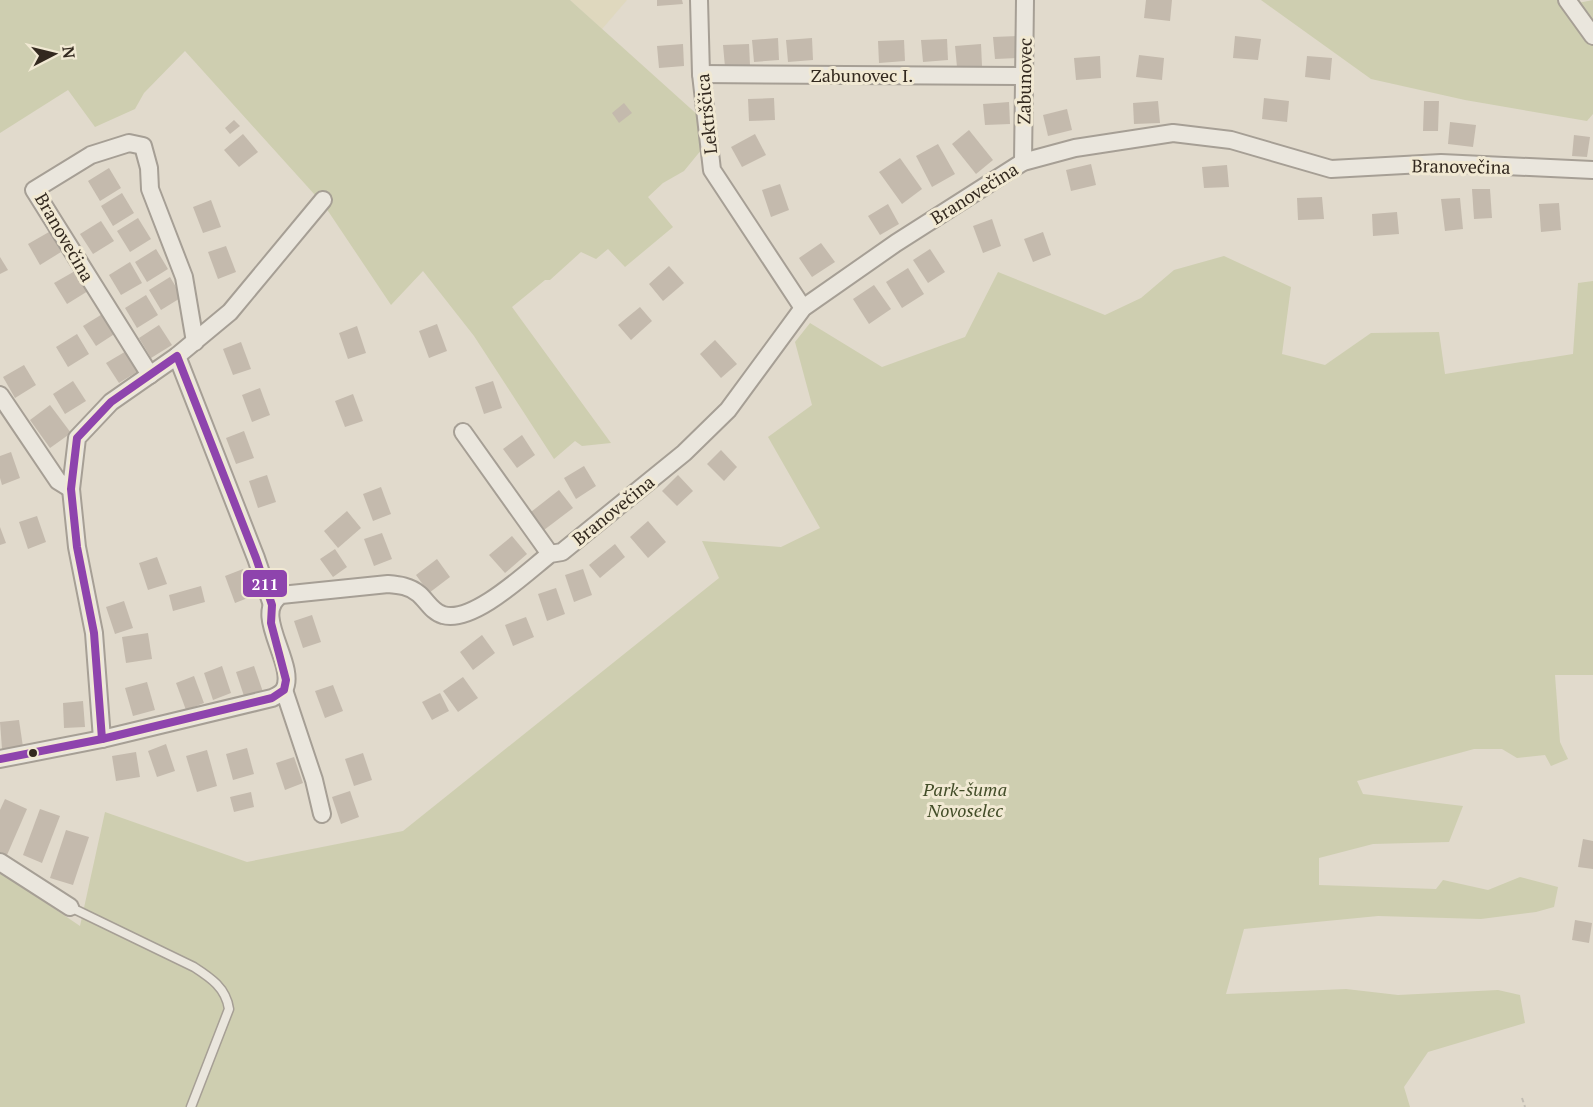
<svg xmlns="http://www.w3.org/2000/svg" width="1593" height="1107" font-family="'PT Serif',serif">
	<rect width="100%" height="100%" fill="#e1dacc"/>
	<polygon fill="#dfd8be" points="570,0 627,0 602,29"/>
	<g fill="#ceceb0">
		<polygon points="0,0 570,0 700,117 702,149 684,171 663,183 648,197 673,227 625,267 608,249 596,259 581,252 550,280 545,280 512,307 611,443 582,446 575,441 554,459 474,336 423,271 391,305 324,205 185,51 144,93 135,109 95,127 68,90 0,133"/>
		<polygon points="1261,0 1570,0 1573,4 1593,0 1593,114 1587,121 1465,100 1371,79"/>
		<polygon points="1224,256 1291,287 1282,354 1325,365 1371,333 1439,332 1445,374 1573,354 1578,283 1593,281 1593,675 1555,675 1560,742 1568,759 1551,766 1545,755 1517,758 1502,749 1474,749 1357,781 1363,794 1463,806 1449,842 1373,844 1319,858 1319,885 1436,889 1443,880 1488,890 1520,877 1558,887 1554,907 1536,912 1481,919 1378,916 1244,929 1226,994 1346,989 1398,995 1498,990 1520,995 1525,1023 1428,1052 1404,1087 1410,1107 0,1107 0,872 80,926 105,812 247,862 403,831 719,578 702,541 781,547 820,528 768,437 812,405 795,342 810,323 882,367 965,337 998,272 1105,315 1141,298 1174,270"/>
	</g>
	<g fill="#c4baad">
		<polygon points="657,0 682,0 683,4 657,6"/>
		<polygon points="1146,0 1172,0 1170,21 1144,18"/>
		<polygon points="1019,36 1020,58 995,59 993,37"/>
		<polygon points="1235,36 1261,39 1258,60 1233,58"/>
		<polygon points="778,38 779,60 754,62 752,40"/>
		<polygon points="812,38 813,60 788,62 786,40"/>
		<polygon points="947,39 948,60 923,62 921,40"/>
		<polygon points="904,40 905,61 879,63 878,41"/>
		<polygon points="683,44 684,66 659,68 657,46"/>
		<polygon points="749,44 750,65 725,67 723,45"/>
		<polygon points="981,44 982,66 957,67 955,46"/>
		<polygon points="1139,55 1164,58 1162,80 1136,77"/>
		<polygon points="1100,56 1101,78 1076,80 1074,58"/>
		<polygon points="1307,56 1332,58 1330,80 1305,77"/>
		<polygon points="774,98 775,120 749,121 748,99"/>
		<polygon points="1264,98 1289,101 1287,122 1262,119"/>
		<polygon points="1158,101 1160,123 1134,124 1133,103"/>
		<polygon points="1424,101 1439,101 1438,131 1423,131"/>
		<polygon points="1009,102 1010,124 985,125 983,104"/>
		<polygon points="624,103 632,113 619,123 612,113"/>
		<polygon points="1067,109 1072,130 1048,136 1043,115"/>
		<polygon points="234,120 240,126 230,134 225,128"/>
		<polygon points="1450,122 1476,125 1473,147 1448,144"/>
		<polygon points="969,130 993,160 976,174 952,144"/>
		<polygon points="243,134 258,152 239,167 224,150"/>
		<polygon points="755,134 766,155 742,167 731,147"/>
		<polygon points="1574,135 1590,137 1587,157 1572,156"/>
		<polygon points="938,144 955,174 932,187 916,156"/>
		<polygon points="900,158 922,189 902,204 879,172"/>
		<polygon points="1091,164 1096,185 1071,191 1066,170"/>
		<polygon points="1227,165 1229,187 1204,188 1202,167"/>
		<polygon points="109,168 121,188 100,201 88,181"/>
		<polygon points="780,184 789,210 771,217 762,190"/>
		<polygon points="1472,189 1490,189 1492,218 1474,219"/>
		<polygon points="122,193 134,213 113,226 101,206"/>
		<polygon points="1322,197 1324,219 1298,220 1297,198"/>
		<polygon points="1460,198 1463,229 1445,231 1441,199"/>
		<polygon points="211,200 221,227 203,233 193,207"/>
		<polygon points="1559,203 1561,230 1541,232 1539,204"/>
		<polygon points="888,204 899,224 880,235 868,216"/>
		<polygon points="1397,212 1399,234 1373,236 1372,214"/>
		<polygon points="138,218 151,239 130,252 117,231"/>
		<polygon points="992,219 1001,246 983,253 973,226"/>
		<polygon points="101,221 114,241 93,254 80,234"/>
		<polygon points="49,232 61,252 40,265 28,244"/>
		<polygon points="1043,232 1051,255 1033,262 1024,239"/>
		<polygon points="821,243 835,262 812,277 799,258"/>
		<polygon points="226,246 236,272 218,279 208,252"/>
		<polygon points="156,249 168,269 147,282 135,262"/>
		<polygon points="930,249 945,272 928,283 913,260"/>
		<polygon points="0,257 8,270 0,274"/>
		<polygon points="130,262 142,283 121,295 109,275"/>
		<polygon points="669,266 684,283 663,301 649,284"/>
		<polygon points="908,268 924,294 902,308 886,282"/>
		<polygon points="75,271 88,291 67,304 54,283"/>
		<polygon points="170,277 182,297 161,310 149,290"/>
		<polygon points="874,285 891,309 869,324 853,299"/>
		<polygon points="146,295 158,315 137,328 125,308"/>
		<polygon points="640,307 652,321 631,340 618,325"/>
		<polygon points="104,313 116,333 96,346 83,326"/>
		<polygon points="437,324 447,351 429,358 419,331"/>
		<polygon points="159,325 172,345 151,358 139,338"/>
		<polygon points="357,326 366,353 348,359 339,333"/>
		<polygon points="77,334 89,354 68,367 56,347"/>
		<polygon points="715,340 737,364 721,378 700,354"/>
		<polygon points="241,342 251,369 233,375 223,349"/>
		<polygon points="128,350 140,370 119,383 106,363"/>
		<polygon points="24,365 36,385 15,398 3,377"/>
		<polygon points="73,381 86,401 65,414 53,394"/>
		<polygon points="493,381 502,408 484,414 475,387"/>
		<polygon points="260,388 270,415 252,422 242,395"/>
		<polygon points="353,394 363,421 345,427 335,401"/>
		<polygon points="50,405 71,433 50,448 30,420"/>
		<polygon points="244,431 254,458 236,464 226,438"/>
		<polygon points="522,435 535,455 517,468 503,449"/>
		<polygon points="721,450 737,467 724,481 707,464"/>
		<polygon points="11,452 20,478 2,485 0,478 0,456"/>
		<polygon points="584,466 596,486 576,499 564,478"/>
		<polygon points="267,475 276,502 258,508 249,481"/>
		<polygon points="678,475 693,491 677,506 662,491"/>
		<polygon points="381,487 391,514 373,521 363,494"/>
		<polygon points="559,490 573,508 544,530 531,512"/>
		<polygon points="347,511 361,528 338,548 324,531"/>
		<polygon points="37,516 46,542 28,549 19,522"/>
		<polygon points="648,521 666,542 648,558 630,537"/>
		<polygon points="0,527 6,543 0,545"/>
		<polygon points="382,533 392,559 374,566 364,539"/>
		<polygon points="512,536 527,554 505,573 489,555"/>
		<polygon points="615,544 625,557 600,578 589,565"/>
		<polygon points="335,549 347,567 333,577 320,559"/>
		<polygon points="157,557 167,584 148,590 139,563"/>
		<polygon points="437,559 450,577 429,593 416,575"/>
		<polygon points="243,569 253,596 235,603 225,576"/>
		<polygon points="583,569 592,595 574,602 565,575"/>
		<polygon points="201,586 205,602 173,611 169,595"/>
		<polygon points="556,588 565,614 547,621 538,594"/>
		<polygon points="124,601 133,628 115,634 106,607"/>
		<polygon points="312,615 321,642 303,648 294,621"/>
		<polygon points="526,617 534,637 513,646 505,625"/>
		<polygon points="148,633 152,659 126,663 122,637"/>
		<polygon points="482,635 495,653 473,670 460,652"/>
		<polygon points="222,666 231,693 213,700 204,673"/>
		<polygon points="254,666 263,692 245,699 236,672"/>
		<polygon points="194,676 204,703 186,710 176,683"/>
		<polygon points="463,677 478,698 458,712 443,691"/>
		<polygon points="147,682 155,710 133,716 125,688"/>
		<polygon points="333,685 343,711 325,718 315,691"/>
		<polygon points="440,693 449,711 432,720 422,702"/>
		<polygon points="83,701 85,727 64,728 63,703"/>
		<polygon points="19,720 23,747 2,749 0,722"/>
		<polygon points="166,744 175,771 157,777 148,751"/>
		<polygon points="247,748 254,774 233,780 226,754"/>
		<polygon points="207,750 217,786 197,792 186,756"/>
		<polygon points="136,752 140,777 116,781 112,756"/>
		<polygon points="363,753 372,780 354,786 345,759"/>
		<polygon points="294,757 303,783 285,790 276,763"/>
		<polygon points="350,791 359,817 341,824 332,797"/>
		<polygon points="251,792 254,807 234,812 230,797"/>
		<polygon points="5,799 27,809 7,855 0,852 0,810"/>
		<polygon points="40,809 60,816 42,863 23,855"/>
		<polygon points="66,830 89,837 73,885 50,878"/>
		<polygon points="1583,839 1593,841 1593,869 1578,867"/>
		<polygon points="1575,920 1592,923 1589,943 1572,940"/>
	</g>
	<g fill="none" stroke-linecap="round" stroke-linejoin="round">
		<defs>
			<path id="service" d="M70,907L194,967C211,978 226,988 229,1009L191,1107"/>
			<g id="minor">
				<polyline points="699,0 701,74 712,170 803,308"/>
				<polyline points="1567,0 1593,36"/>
				<polyline points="701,74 1023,76"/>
				<polyline points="1023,162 1025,0"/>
				<polyline points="177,356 256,558 272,605"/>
				<polyline points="150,375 34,190 91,155 129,143 143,146 149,168 150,189 184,277 195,342"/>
				<polyline points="0,395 58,481 71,489"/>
				<polyline points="463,432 550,554"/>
				<polyline points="284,690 314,780 322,814"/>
				<polyline points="102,739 94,633 77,547 71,489 77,438 111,402 177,356 230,312 323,200"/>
				<path d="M0,759L102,739L272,698C276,696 281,694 284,690C298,665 250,613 281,595L388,584C399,585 410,586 419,594C427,601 432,612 443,615C473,624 527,572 550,554L562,552L684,453L728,410L803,308L896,243L1023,162L1075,148L1173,133L1231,140L1331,169L1441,163L1593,170"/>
				<polyline points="0,862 70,907"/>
			</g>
		</defs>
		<use href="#service" stroke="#a69f95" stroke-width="11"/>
		<use href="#minor" stroke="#a69f95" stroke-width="20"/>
		<polyline stroke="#c2bdb4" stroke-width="2" stroke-dasharray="4.5 3" stroke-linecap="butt" points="1522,1098 1525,1107"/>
		<use href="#service" stroke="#eae6dd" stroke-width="8"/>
		<use href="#minor" stroke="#eae6dd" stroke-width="16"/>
		<defs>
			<g id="bus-1">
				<polygon points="177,356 256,558 272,605 271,623 286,680 284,690 272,698 102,739 94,633 77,547 71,489 77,438 111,402"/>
				<polyline points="0,759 102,739"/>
			</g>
		</defs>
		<use href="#bus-1" stroke="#f1e9d3" stroke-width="12"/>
		<use href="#bus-1" stroke="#8e44ad" stroke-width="8"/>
	</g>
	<circle fill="#33291f" stroke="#f1e9d3" stroke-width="2" cx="33" cy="753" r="5"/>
	<g text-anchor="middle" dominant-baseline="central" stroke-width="6" stroke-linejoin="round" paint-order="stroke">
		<g font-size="18" fill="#33291f" stroke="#f1e9d3">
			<text x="862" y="75">Zabunovec I.</text>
			<text transform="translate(1024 81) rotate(-89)">Zabunovec</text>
			<text transform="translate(706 114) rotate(-96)">Lektrščica</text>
			<text transform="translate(1461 166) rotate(1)">Branovečina</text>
			<text transform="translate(974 193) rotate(-32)">Branovečina</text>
			<text transform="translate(65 237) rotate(60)">Branovečina</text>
			<text transform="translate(613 510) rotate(-39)">Branovečina</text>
		</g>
		<g font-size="18" font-style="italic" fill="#434d28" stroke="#f1e9d3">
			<text x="965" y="789">Park-šuma<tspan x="965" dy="21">Novoselec</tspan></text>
		</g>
	</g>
	<rect stroke="#f1e9d3" stroke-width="2" x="242" y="569" width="46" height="29" rx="6" fill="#8e44ad"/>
	<g font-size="16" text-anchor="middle" font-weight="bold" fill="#fff">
		<text x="265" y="590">211</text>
	</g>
	<g transform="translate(54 54) rotate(83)" stroke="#f1e9d3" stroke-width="4.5" paint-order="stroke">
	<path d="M0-4.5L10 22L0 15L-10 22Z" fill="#33291f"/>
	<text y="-9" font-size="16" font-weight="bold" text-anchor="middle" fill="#33291f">N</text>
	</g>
</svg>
